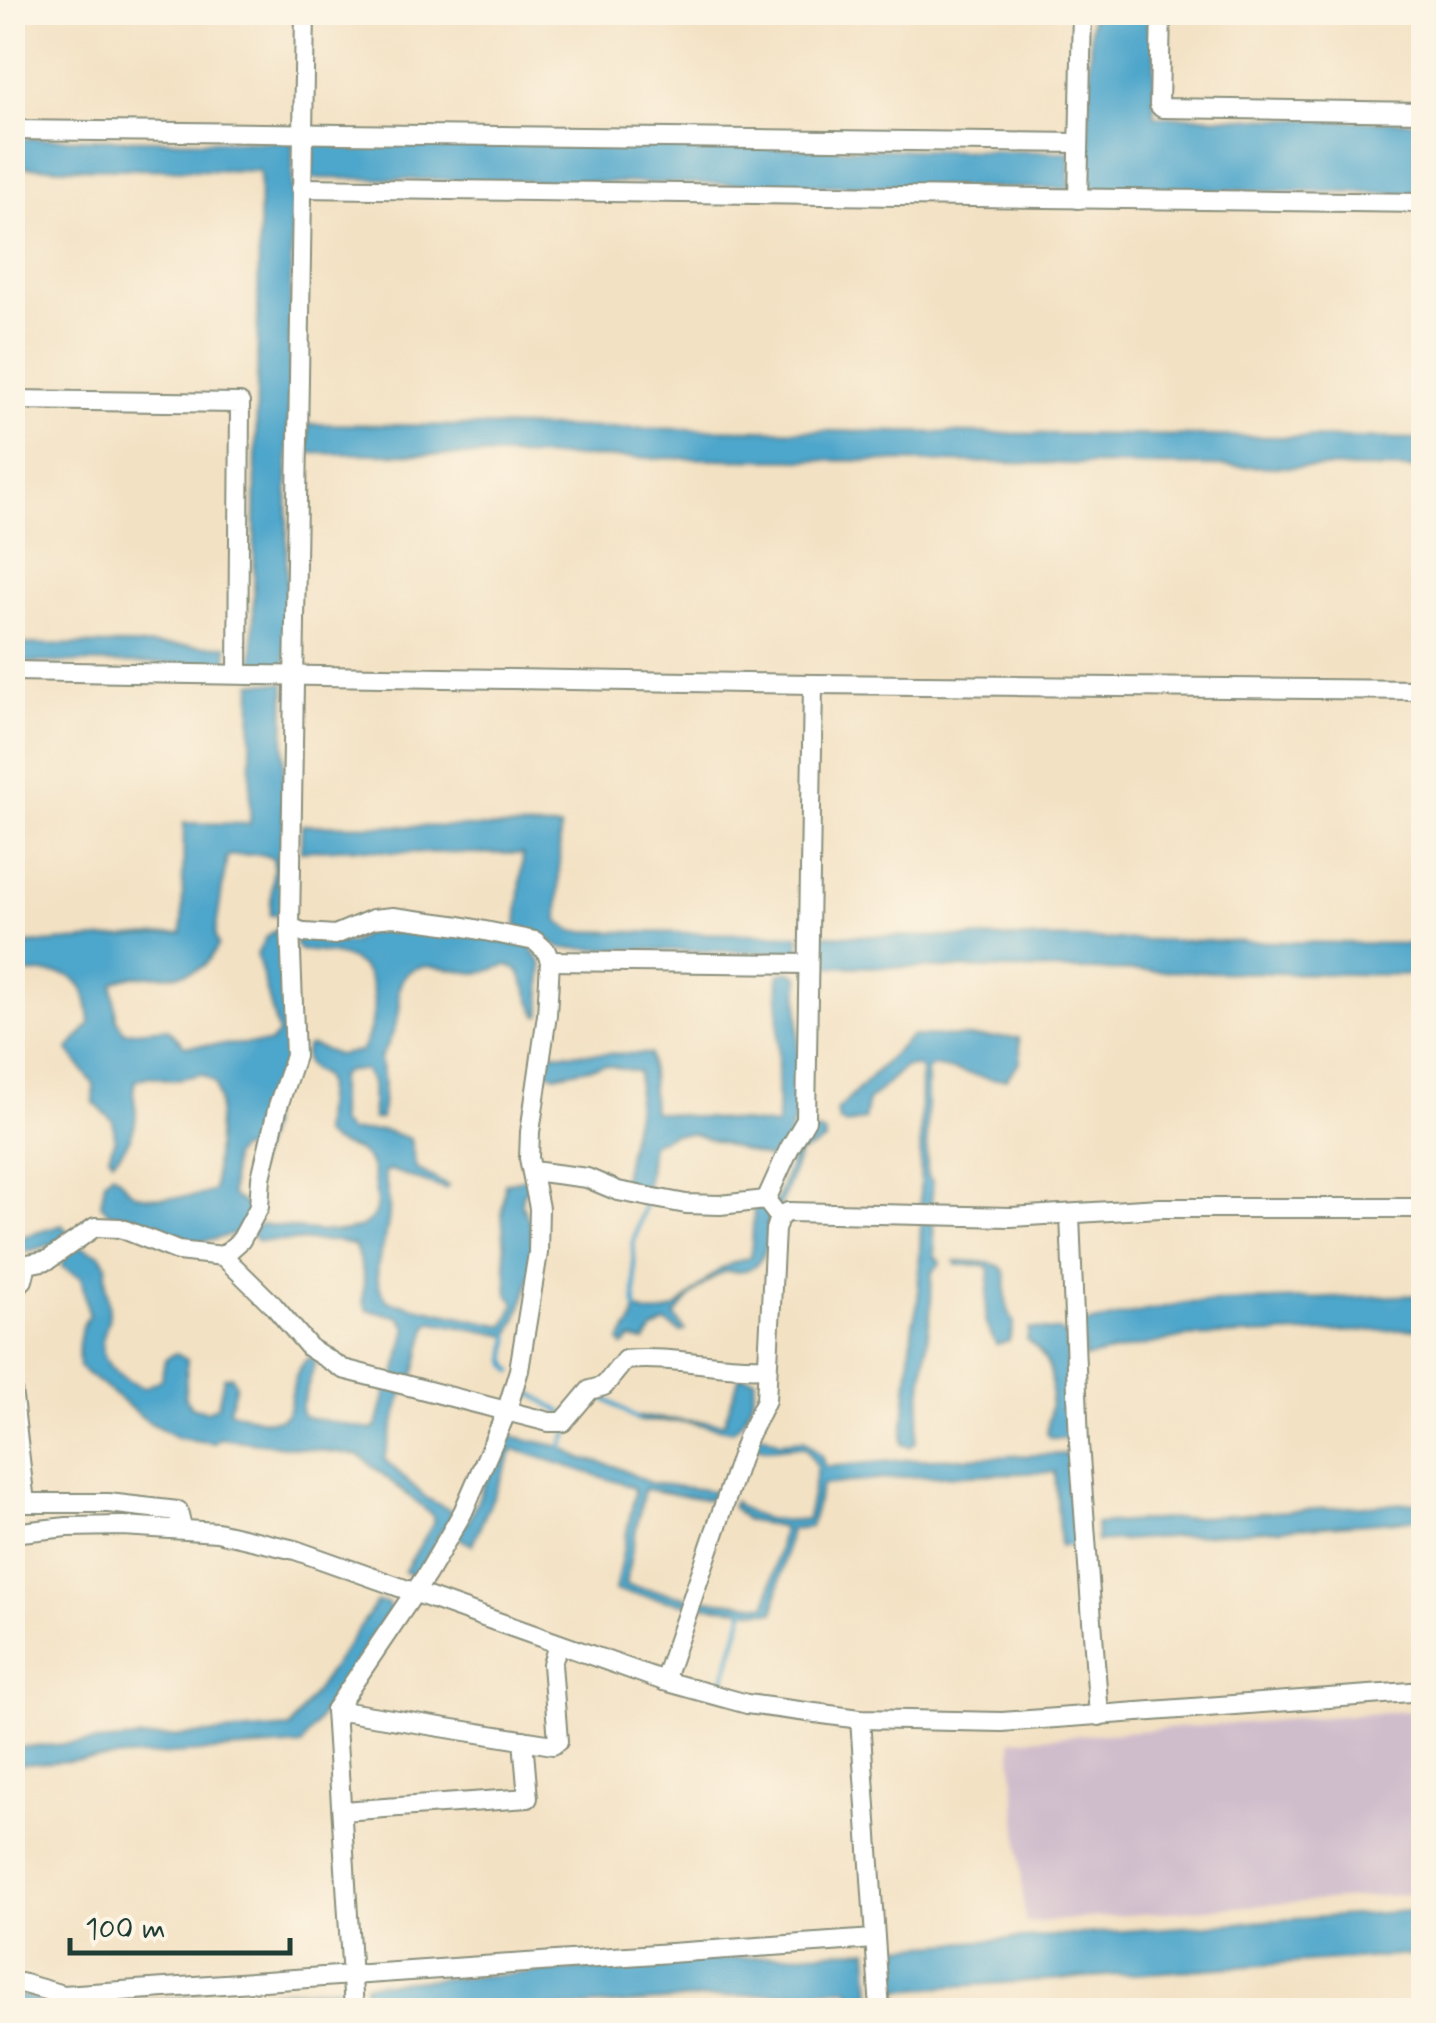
<svg xmlns="http://www.w3.org/2000/svg" width="1436" height="2023" font-family="Mynerve,sans-serif">
	<rect width="100%" height="100%" fill="#fcf5e5"/>
	<filter id="ink" filterUnits="userSpaceOnUse"><feTurbulence type="fractalNoise" baseFrequency=".01" numOctaves="2"/><feDisplacementMap in="SourceGraphic" scale="20" xChannelSelector="R" yChannelSelector="G"/><feConvolveMatrix kernelMatrix="1 2 1 2 8 2 1 2 1" color-interpolation-filters="sRGB"/></filter>
	<filter id="wash" filterUnits="userSpaceOnUse"><feTurbulence type="fractalNoise" baseFrequency=".0048" numOctaves="4" result="noise"/><feDisplacementMap in="SourceGraphic" scale="40" xChannelSelector="R" yChannelSelector="G"/><feGaussianBlur stdDeviation="2.25" result="paint"/><feColorMatrix in="noise" values="0 0 0 0 0 0 0 0 0 0 0 0 0 0 0 0 0 1.4 0 .05"/><feComposite in="paint" operator="in"/></filter>
	<g filter="url(#wash)">
		<rect width="100%" height="100%" fill="#f3e1c3"/>
		<polygon fill="#d0bdcc" points="1423,1710 1423,1893 1025,1923 1011,1740"/>
		<g fill="#4ea6cb" stroke="#367280" stroke-width="2.5">
			<polygon points="1091,13 1155,13 1154,116 1423,122 1423,194 1087,188"/>
			<polygon points="13,138 293,142 285,666 253,665 260,171 13,167"/>
			<polygon points="312,141 1070,152 1070,189 312,178"/>
			<polygon points="308,424 1423,439 1424,469 308,453"/>
			<polygon points="13,644 227,646 227,664 13,662"/>
			<path d="M252,683H285L282,915H270L274,859L261,854L227,856L215,936L218,946C214,952 209,962 203,966C176,984 132,968 113,984L116,1018L124,1032L167,1028L185,1046L270,1043L278,1034L257,954L266,937L276,930L283,933L291,1050L275,1095L268,1103V1127L253,1179L248,1172L252,1154L249,1149H239L232,1157L231,1195L248,1206L247,1219L237,1234L198,1242L154,1229L137,1217L109,1213L101,1204L105,1180L113,1173C123,1179 124,1190 136,1194C151,1200 200,1199 214,1190L219,1101L215,1083L202,1074L173,1080L150,1076L136,1080C130,1093 136,1100 136,1114C136,1131 125,1150 113,1160L109,1156L115,1138L113,1121L94,1103V1085L68,1050L90,1024C86,962 64,975 13,973V945L182,933L184,823L250,824Z"/>
			<path d="M302,825L560,828L558,920L573,931L799,935V953L560,948L538,932L531,947L542,965L541,1015H537L519,971L508,965C498,967 486,973 476,973C455,972 406,951 399,989C398,994 400,1000 400,1005C398,1025 391,1041 380,1058L384,1082L381,1119H373L372,1083L364,1070L346,1071L339,1077V1123L349,1132L384,1130L410,1139L416,1168L448,1186L445,1189L390,1170L384,1173C386,1186 390,1201 389,1214C388,1245 364,1273 388,1301L505,1326L515,1302L508,1294L502,1212L505,1183L527,1178L529,1187L523,1193L521,1204C545,1240 527,1299 509,1336L434,1322L428,1324L413,1381L406,1383L384,1459L426,1498L452,1511L448,1527L443,1528L415,1577L404,1572L433,1524V1516L359,1455L219,1438L215,1443L178,1438L147,1421L79,1367C77,1348 78,1330 89,1315L81,1277L62,1267L63,1255L55,1244L13,1255L12,1240L62,1225L67,1231L65,1239L101,1255L107,1265C103,1281 109,1297 109,1313C109,1324 102,1334 102,1344C102,1367 125,1381 144,1388L161,1379L165,1360L175,1353L187,1360L185,1397L191,1407L207,1411L218,1405L224,1377L232,1376L236,1385L229,1410C320,1444 272,1385 310,1357L316,1361L301,1407L302,1416L372,1430L377,1426L387,1387L395,1379L407,1327L400,1317L367,1310L363,1302L364,1276L355,1246L339,1241H257L252,1234L255,1227L261,1224C293,1227 384,1251 376,1196C374,1184 374,1169 367,1159C356,1143 334,1149 322,1134L326,1084L322,1075C307,1068 302,1064 306,1047L312,1045L337,1055L361,1051C375,1027 383,981 355,962C343,953 316,952 300,950L295,944L298,939L305,938L351,943C360,937 368,929 378,927C414,919 483,938 520,945L526,929L517,926L523,854L391,852L354,848L301,851Z"/>
			<polygon points="818,935 1417,944 1417,975 818,966"/>
			<path d="M788,971L799,976L797,1115L787,1139L798,1145L818,1131L825,1134V1141L799,1155L780,1207L769,1217C768,1235 767,1265 745,1271C738,1273 729,1270 722,1273C704,1282 687,1300 675,1316L685,1330L681,1332L666,1323L653,1330L645,1342L631,1339L623,1346L620,1341L632,1323L636,1309C677,1327 690,1288 721,1269C730,1263 741,1260 751,1257L754,1209L776,1202L795,1151L784,1145L774,1160L693,1134H673L651,1143L646,1192L621,1188L636,1111L639,1072L605,1065L555,1075L544,1069L547,1053L650,1054L653,1112L777,1126L779,974Z"/>
			<polygon points="911,1036 1019,1038 1021,1060 1006,1079 991,1079 934,1066 927,1070 927,1176 933,1182 930,1221 933,1224 935,1257 941,1262 932,1273 931,1307 916,1442 910,1447 902,1444 913,1323 918,1303 921,1224 925,1210 920,1206 921,1071 918,1066 904,1067 868,1101 864,1120 846,1125 839,1121 837,1111"/>
			<path d="M955,1261C1036,1261 989,1278 1014,1323L1009,1341L996,1345L985,1321L990,1269L983,1265H956Z"/>
			<polygon points="1421,1295 1423,1329 1185,1337 1084,1358 1083,1324 1185,1303"/>
			<path d="M1029,1329L1060,1331L1067,1337L1070,1432L1066,1438H1050L1047,1434C1051,1394 1062,1366 1027,1340Z"/>
			<path d="M740,1375L755,1379C754,1397 748,1420 732,1431L687,1422L637,1421L639,1417L724,1423Z"/>
			<path d="M761,1434L779,1442L804,1440L821,1455L825,1467L905,1460L1065,1454L1071,1459L1077,1545L1060,1546L1055,1472L907,1477L822,1485L810,1527L790,1529L774,1612L695,1605L615,1591L635,1492L633,1487L514,1449L472,1545L459,1538L458,1533L469,1520L506,1435L562,1447L580,1458L614,1466L650,1483L722,1492L718,1501L644,1489L625,1585L697,1599L767,1605L783,1528L746,1520L732,1506L734,1501C754,1522 779,1522 807,1519L817,1468L806,1448C788,1443 772,1454 755,1446L754,1438Z"/>
			<polygon points="1423,1502 1423,1519 1097,1542 1096,1524"/>
			<polygon points="377,1602 387,1603 391,1610 302,1745 13,1765 13,1748 290,1728"/>
			<polygon points="1423,1910 1423,1954 886,1991 883,1948"/>
			<polygon points="868,1949 871,1994 851,1995 850,1988 534,2010 367,2010 365,1984"/>
			<polygon points="344,1987 345,2003 235,2010 13,2010 12,1993 61,2006"/>
		</g>
		<g fill="none" stroke-linecap="round" stroke-linejoin="round">
			<g stroke="#4ea6cb" stroke-width="5">
				<polyline points="636,1309 633,1243 644,1206"/>
				<path d="M509,1336C510,1350 501,1359 513,1371"/>
				<polyline points="523,1388 563,1413"/>
				<polyline points="581,1414 599,1395 637,1419"/>
				<polyline points="562,1447 573,1422"/>
				<polyline points="723,1683 745,1609"/>
			</g>
		</g>
	</g>
	<g filter="url(#ink)">
		<g fill="none" stroke-linecap="round" stroke-linejoin="round">
			<defs>
				<g id="minor">
					<polyline points="1161,12 1159,105 1162,108 1424,112"/>
					<polyline points="12,130 1079,143"/>
					<polyline points="301,188 1424,203"/>
					<polyline points="1078,199 1082,12"/>
					<polyline points="12,400 240,403 238,674"/>
					<polyline points="12,671 813,684 1424,690"/>
					<polyline points="290,927 305,933 335,935 373,919 393,917 460,926 535,941 546,951 550,961 547,1015 530,1132 529,1158 539,1208 538,1253 519,1370 506,1413 463,1512 427,1574 335,1710 354,2010"/>
					<polyline points="550,961 807,964"/>
					<polyline points="533,1171 587,1178 618,1191 686,1204 720,1205 766,1200 779,1217 788,1212 1011,1217 1160,1208 1424,1208"/>
					<polyline points="766,1200 789,1149 806,1120 813,684"/>
					<polyline points="1070,1215 1079,1443 1099,1716"/>
					<polyline points="223,1256 241,1240 259,1207 261,1178 278,1106 295,1056 290,927 305,12"/>
					<path d="M12,1267L48,1260L95,1227L120,1228L178,1251L223,1256L273,1305L310,1348L343,1369L549,1422H563L590,1390L604,1386L625,1360C673,1355 719,1370 767,1367"/>
					<polyline points="12,1291 23,1280 27,1264"/>
					<polyline points="12,1389 25,1503 108,1503 178,1511 182,1528"/>
					<polyline points="12,1533 67,1527 123,1526 217,1532 295,1550 664,1681 747,1704 860,1719 1002,1722 1424,1691"/>
					<polyline points="664,1681 747,1438 766,1400 775,1230 779,1217"/>
					<polyline points="335,1710 553,1745 558,1741 552,1664 558,1645"/>
					<polyline points="860,1719 880,2010"/>
					<polyline points="342,1811 528,1798 523,1740"/>
					<polyline points="21,1983 63,1995 874,1939"/>
				</g>
			</defs>
			<use href="#minor" stroke="#898f7c" stroke-width="22"/>
			<use href="#minor" stroke="#fff" stroke-width="18"/>
		</g>
	</g>
	<rect width="1436" height="2023" fill="none" stroke="#fcf5e5" stroke-width="50"/>
	<path d="M70 1938v15h220v-15" fill="none" stroke="#1f3d34" stroke-width="5"/>
	<text x="85" y="1938" font-size="30" fill="#1f3d34" stroke="#fcf5e5" stroke-width="8" paint-order="stroke">100 m</text>
</svg>
